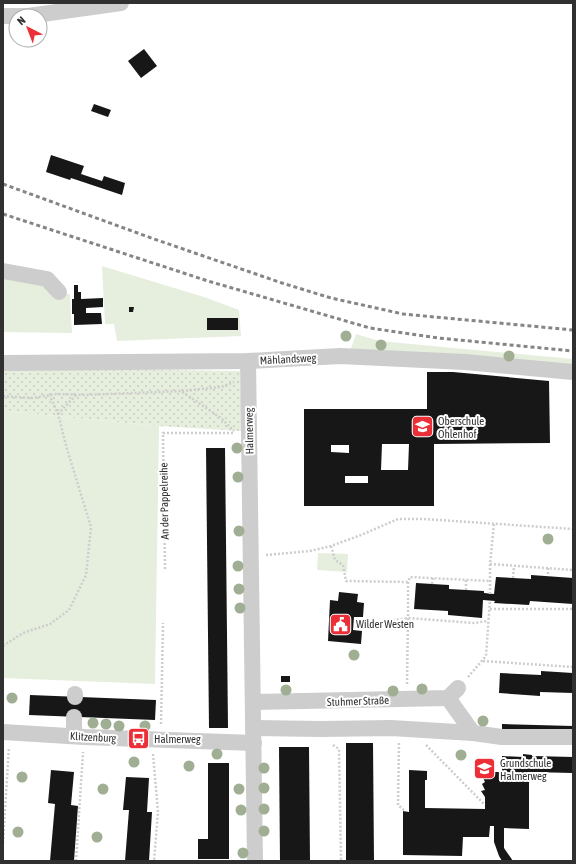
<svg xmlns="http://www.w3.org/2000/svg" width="576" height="864" font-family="'Asap Condensed',sans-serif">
	<defs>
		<pattern id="park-dots" width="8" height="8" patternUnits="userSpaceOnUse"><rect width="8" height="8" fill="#e6eede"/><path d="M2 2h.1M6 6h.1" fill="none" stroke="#c6ccbf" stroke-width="1.8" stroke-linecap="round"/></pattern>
	</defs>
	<rect width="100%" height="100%" fill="#fff"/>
	<g fill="#e6eede">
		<polygon points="102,266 207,298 239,310 241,336 117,341 114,324 105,324"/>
		<polygon points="3,278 41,283 50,293 70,294 72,333 3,332"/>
		<polygon points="356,334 379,341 573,359 573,365 350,351"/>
		<polygon points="3,411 159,426 155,684 3,678"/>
		<polygon points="318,553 348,554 347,572 317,570"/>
	</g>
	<polygon fill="url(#park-dots)" points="3,368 240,371 242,431 159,426 3,411"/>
	<g fill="#171717" fill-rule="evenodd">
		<polygon points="144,49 157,66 141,78 128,61"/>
		<polygon points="94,104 111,110 108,117 91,111"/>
		<polygon points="51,155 84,166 81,174 102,181 104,176 125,183 122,195 71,178 70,180 46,172"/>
		<polygon points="74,285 78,285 78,292 81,292 81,299 103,298 103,307 86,308 86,313 101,313 102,324 74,325 74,314 72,314 72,299 74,299"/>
		<polygon points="129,307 134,307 133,312 129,312"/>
		<rect x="207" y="318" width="31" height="12"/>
		<path d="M427,372H453L549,381L550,443L434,444V506H304V409H427ZM382,444H409L408,470H381ZM331,445H349V453L331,452ZM345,476H368V483H345Z"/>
		<polygon points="206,448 225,448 228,728 209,728"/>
		<polygon points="531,575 573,578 573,604 530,601 529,605 494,603 495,601 483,600 482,618 448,615 448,611 414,609 416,583 449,585 449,589 484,591 484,593 494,594 496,577 531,579"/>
		<polygon points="339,592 358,594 357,602 364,603 363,617 354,617 353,630 362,631 361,644 328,641 330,600 338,601"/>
		<polygon points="541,671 573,673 573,693 540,692 540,696 499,693 500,673 541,675"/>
		<rect x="281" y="676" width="9" height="6"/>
		<polygon points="30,695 156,700 155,720 29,715"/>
		<polygon points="502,724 573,726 573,732 502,731"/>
		<polygon points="346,743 373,743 374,861 346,861"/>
		<polygon points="279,747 309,747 310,861 280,861"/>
		<polygon points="523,754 532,755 532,756 573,757 573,773 531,772 529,773 529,829 504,828 504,848 513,861 502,861 499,856 494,842 494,826 490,826 489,837 463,837 462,856 403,855 403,811 409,812 409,770 427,771 427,780 425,780 425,808 485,809 485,797 481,791 485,790 482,784 485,782 482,776 486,774 486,772 502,772 502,756 523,757"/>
		<polygon points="208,763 229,763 229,859 198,859 198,839 208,839"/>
		<polygon points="51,770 74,772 71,805 78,806 74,861 50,861 55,804 48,803"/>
		<polygon points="126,777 149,778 147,812 152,812 149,861 125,861 129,810 123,810"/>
	</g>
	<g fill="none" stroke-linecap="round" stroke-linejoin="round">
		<g stroke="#cdcdcd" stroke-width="2.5" stroke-dasharray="2 2" stroke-linecap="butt">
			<polyline points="182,391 221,387 234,382"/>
			<polyline points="3,396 32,398 57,394 85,395 181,391 221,418 234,431"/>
			<polyline points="58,414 76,395"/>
			<polyline points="331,546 335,560 343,565 346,581 408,582"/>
			<polyline points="266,555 310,551 331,546 361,535 398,519 424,519 573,529"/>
			<polyline points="490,564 573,570"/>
			<polyline points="548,568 548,576"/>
			<polyline points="165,569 163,433 234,433"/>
			<polyline points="513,578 514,566"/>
			<polyline points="432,584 433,578"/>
			<polyline points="466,590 466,580"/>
			<polyline points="490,594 490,564 494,524"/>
			<polyline points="490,609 573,609"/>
			<polyline points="369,624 408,618 474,623 488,621"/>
			<polyline points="3,646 23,633 50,624 69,610 86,575 91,527 67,449 58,414 50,396"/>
			<polyline points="483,661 573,667"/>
			<polyline points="468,677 486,656 490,600"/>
			<polyline points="407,684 408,618 408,582 410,577 490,581"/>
			<polyline points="161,724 163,623"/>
			<polyline points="399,743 398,805 405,811"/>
			<polyline points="333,745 339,749 341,861"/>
			<polyline points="426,745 485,805"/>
			<polyline points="153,754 158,812 154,861"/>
			<polyline points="3,843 9,747"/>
			<polyline points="76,861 83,752"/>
		</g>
		<g stroke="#cdcdcd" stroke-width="16">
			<polyline points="3,16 28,16 121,3"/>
			<polyline points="3,271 47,279 59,292"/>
			<polyline points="248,361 255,861"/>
			<polyline points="3,363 248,361 340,356 465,362 573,372"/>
			<polyline points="75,694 75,697"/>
			<polyline points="448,698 473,733"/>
			<polyline points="254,702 448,698 458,688"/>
			<polyline points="254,728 321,729 391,728 473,733 502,737 573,737"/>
			<polyline points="3,732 84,737 254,743"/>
			<polyline points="74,736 74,717"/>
		</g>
		<g stroke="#858585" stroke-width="3" stroke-dasharray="4 3" stroke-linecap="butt">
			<polyline points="3,184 154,239 282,283 331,298 403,314 573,330"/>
			<polyline points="3,214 208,281 370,328 438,338 573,351"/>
		</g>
	</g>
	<g fill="#a0af93">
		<circle cx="346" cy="336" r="5.5"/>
		<circle cx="381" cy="345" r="5.5"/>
		<circle cx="509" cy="356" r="5.5"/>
		<circle cx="237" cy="448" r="5.5"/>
		<circle cx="238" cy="477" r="5.5"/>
		<circle cx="239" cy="531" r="5.5"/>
		<circle cx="548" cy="539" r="5.5"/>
		<circle cx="238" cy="566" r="5.5"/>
		<circle cx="239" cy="589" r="5.5"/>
		<circle cx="240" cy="608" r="5.5"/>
		<circle cx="354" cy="655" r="5.5"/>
		<circle cx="422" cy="689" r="5.5"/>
		<circle cx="286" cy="690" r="5.5"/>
		<circle cx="393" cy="691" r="5.5"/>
		<circle cx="12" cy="698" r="5.5"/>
		<circle cx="483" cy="721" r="5.5"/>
		<circle cx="93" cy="723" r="5.5"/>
		<circle cx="106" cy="724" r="5.5"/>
		<circle cx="119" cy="726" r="5.5"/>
		<circle cx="145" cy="726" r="5.5"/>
		<circle cx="217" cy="754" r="5.5"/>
		<circle cx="461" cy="755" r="5.5"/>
		<circle cx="134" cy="762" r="5.5"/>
		<circle cx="189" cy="766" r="5.5"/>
		<circle cx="264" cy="768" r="5.5"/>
		<circle cx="22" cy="777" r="5.5"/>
		<circle cx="264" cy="788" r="5.5"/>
		<circle cx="103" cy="789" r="5.5"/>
		<circle cx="239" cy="789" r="5.5"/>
		<circle cx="264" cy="809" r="5.5"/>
		<circle cx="241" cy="810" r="5.5"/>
		<circle cx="264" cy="831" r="5.5"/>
		<circle cx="18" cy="832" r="5.5"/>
		<circle cx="97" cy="837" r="5.5"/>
		<circle cx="243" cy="853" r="5.5"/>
	</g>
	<defs>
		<symbol id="school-square" viewBox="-11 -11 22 22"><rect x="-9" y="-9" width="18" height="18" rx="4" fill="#ec2e36" stroke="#fff"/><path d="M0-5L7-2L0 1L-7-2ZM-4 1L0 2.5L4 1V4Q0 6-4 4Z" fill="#fff"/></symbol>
		<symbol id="civic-square" viewBox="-11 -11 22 22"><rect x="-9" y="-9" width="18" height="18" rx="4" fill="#ec2e36" stroke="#fff"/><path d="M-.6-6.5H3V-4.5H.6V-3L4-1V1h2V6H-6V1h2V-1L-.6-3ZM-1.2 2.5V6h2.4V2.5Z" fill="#fff"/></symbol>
		<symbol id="bus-square" viewBox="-11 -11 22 22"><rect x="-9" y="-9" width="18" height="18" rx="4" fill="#ec2e36" stroke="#fff"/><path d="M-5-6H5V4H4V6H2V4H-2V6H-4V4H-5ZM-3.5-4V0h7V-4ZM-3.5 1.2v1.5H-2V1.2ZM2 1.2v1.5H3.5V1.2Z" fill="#fff"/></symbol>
	</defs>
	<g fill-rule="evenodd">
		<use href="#school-square" x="410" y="414" width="25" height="25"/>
		<use href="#civic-square" x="328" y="612" width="25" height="25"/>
		<use href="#bus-square" x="126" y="726" width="25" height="25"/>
		<use href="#school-square" x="472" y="756" width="25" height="25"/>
	</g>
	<g text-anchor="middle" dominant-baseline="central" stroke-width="4" stroke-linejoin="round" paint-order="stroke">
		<g font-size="11" fill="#303030" stroke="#fff">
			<text transform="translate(288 359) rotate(-3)">Mählandsweg</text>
			<text transform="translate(249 431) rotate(-91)">Halmerweg</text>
			<text transform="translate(164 501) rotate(-91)">An der Pappelreihe</text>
			<text transform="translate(358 701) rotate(-2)">Stuhmer Straße</text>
			<text transform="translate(93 737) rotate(3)">Klitzenburg</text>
		</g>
		<g font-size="11" fill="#303030" stroke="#fff" text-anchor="start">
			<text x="438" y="421">Oberschule<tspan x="438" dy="13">Ohlenhof</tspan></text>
			<text x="356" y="624">Wilder Westen</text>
			<text x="154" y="739">Halmerweg</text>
			<text x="500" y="763">Grundschule<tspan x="500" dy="13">Halmerweg</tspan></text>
		</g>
	</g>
	<rect width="576" height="864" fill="none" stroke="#303030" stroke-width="8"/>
	<g transform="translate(28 28) rotate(318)"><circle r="19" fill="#ffffff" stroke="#acacac"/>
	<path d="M0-3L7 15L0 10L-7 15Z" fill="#ec2e36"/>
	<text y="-6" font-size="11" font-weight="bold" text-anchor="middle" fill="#303030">N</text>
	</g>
</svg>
